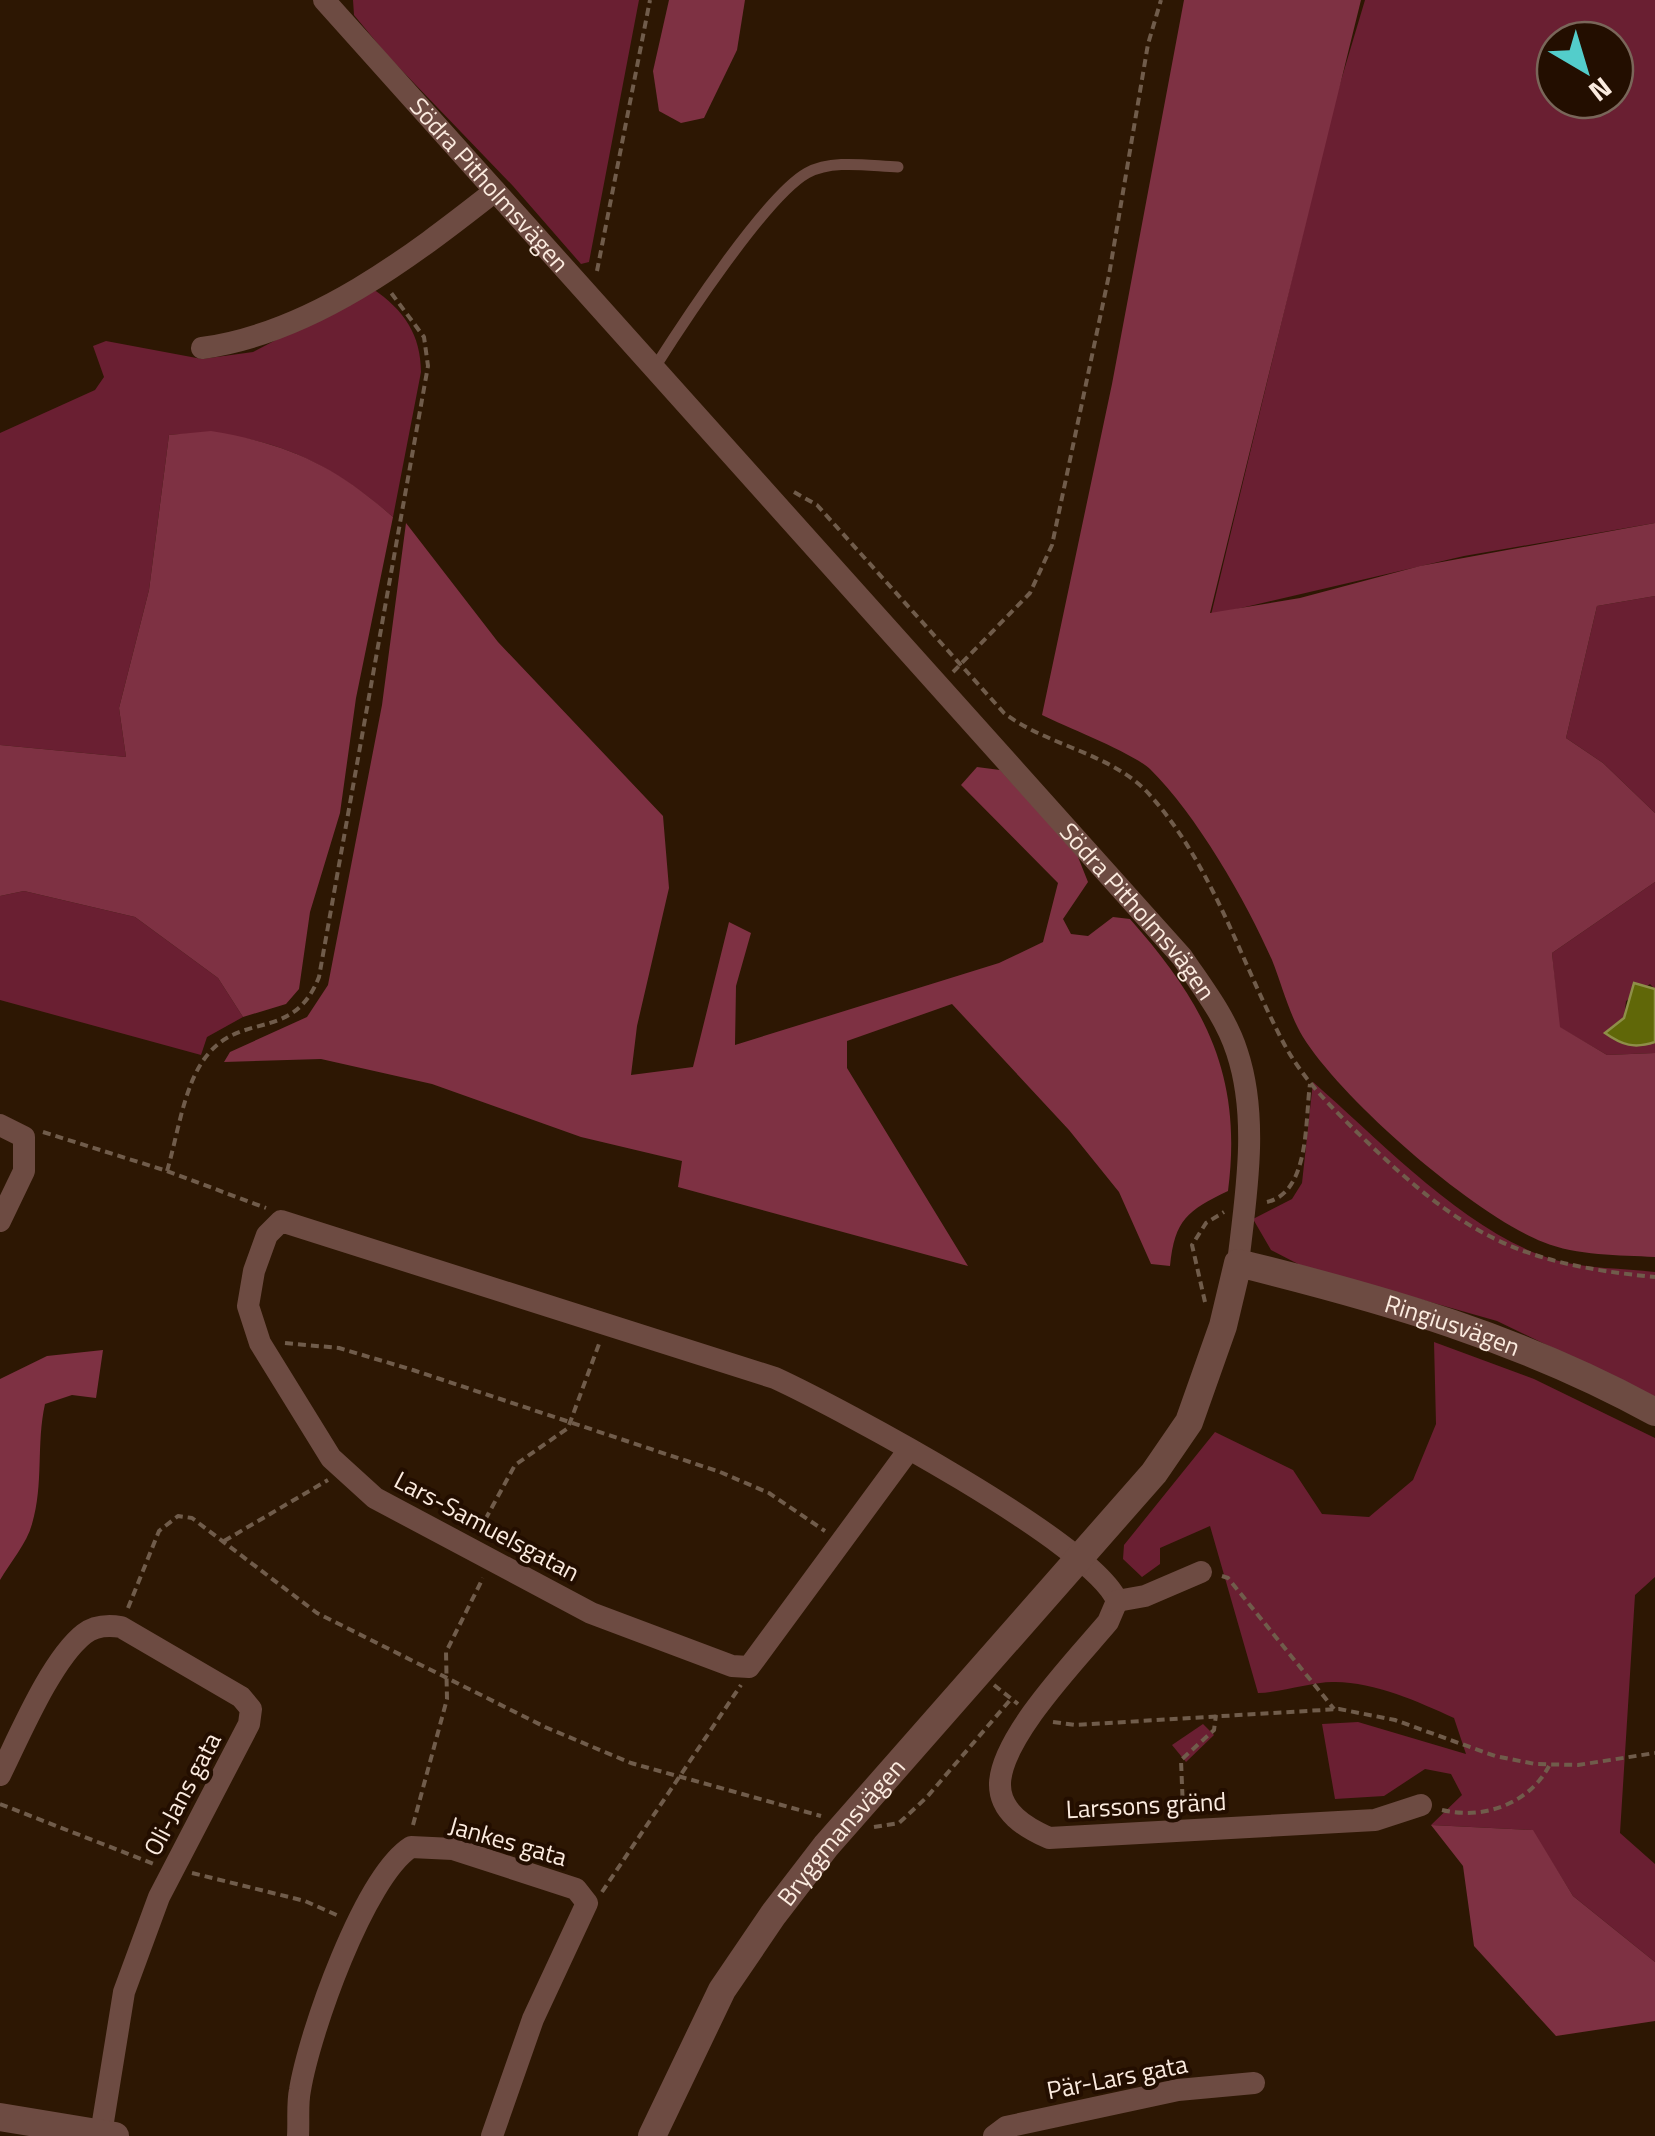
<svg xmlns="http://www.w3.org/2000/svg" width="1655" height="2136" font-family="'Titillium Web',sans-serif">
	<rect width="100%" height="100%" fill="#2d1703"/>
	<g fill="#6a1f32" fill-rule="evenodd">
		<polygon points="353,0 639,0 589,262 581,264 513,186 387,55 354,15"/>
		<path d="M1365,0H1655V523L1464,556L1211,615L1334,104ZM1555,40H1615V100H1555Z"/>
		<path d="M373,289C404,310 421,335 421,372L393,517C326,459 259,427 169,435L149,590L119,708L126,757L0,745V433L95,390L104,377L93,346L106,341L202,359L253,352Z"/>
		<polygon points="1655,596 1655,813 1603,763 1566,738 1597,606"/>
		<polygon points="1655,882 1655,989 1650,984 1626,1001 1624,1018 1611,1027 1655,1042 1655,1053 1607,1055 1559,1027 1552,953"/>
		<polygon points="24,891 135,917 218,978 243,1017 207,1037 201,1055 0,1000 0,896"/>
		<path d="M1313,1082C1381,1141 1467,1234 1555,1260C1586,1269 1623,1268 1655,1272V1397L1497,1321L1300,1265L1271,1250L1253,1219L1292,1199L1302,1183Z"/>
		<path d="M1434,1342L1534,1379L1655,1438V1577L1635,1595L1620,1833L1655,1864V1962L1573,1896L1532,1830L1431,1825L1462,1795L1451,1774L1425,1769L1384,1796L1335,1799L1322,1724L1358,1722L1466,1754L1454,1718C1419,1702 1375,1682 1335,1682C1315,1681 1283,1692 1258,1693L1210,1526L1160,1548V1564L1142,1577L1123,1559L1124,1545L1215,1432L1293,1470L1322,1514L1369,1517L1413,1480L1436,1424Z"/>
		<polygon points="1203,1724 1214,1735 1186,1762 1172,1745"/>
	</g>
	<g fill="#7e3143">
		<polygon points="669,0 745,0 737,50 704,118 681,123 659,111 653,71"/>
		<path d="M1184,0H1361L1210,613L1300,598L1420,566L1655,523V596L1597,606L1566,738L1603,763L1655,813V882L1552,953L1560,1027L1607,1055L1655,1053V1257C1619,1255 1577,1256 1543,1242C1473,1214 1343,1101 1303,1037C1289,1014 1282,985 1272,960C1246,901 1196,814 1150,769C1131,752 1068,728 1042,715L1112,384Z"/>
		<path d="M211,431C289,444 334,465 393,517L356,698L340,813L310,912L299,989L286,1004L243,1017L218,978L135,917L24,891L0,896V745L126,757L119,708L149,590L169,435Z"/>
		<path d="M406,523L498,642L663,816L669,888L637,1026L631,1075L693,1067L729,922L751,933L736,986L735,1045L999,963L1043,942L1058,883L961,785L977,767L1000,770L1076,852L1088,882L1063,919L1071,934L1088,936L1113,917L1130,919C1205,1004 1243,1075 1228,1191C1187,1211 1175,1219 1170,1266L1151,1264L1119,1192L1069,1130L952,1004L847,1041V1068L968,1266L678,1187L682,1161L581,1137L432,1084L321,1059L224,1062L230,1052L307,1017L328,985L382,705Z"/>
		<path d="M103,1350L96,1398L72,1395L45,1404C36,1444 44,1484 32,1524C27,1543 10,1563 0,1580V1379L47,1356Z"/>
		<polygon points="1431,1825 1533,1830 1573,1896 1655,1962 1655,2021 1556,2036 1474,1946 1463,1866"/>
	</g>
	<path fill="#606708" stroke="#8e8f48" stroke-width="2.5" d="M1634,983L1655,989V1042C1634,1049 1622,1045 1605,1033L1624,1018Z"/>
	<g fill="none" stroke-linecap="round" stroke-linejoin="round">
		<g stroke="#705c4b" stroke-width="4" stroke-dasharray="8 5" stroke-linecap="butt">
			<polyline points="597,271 650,0"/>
			<path d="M794,492L817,505L1004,713C1047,746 1112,753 1149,794C1212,864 1239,957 1282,1040C1302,1079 1332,1108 1363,1138C1462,1234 1517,1264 1655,1277"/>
			<polyline points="953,672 1030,593 1052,545 1109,275 1148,44 1161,0"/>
			<polyline points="43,1132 167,1171 266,1208"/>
			<path d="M167,1171C178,1135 184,1081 209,1053C244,1012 294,1041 319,977L428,366L424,337L389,290"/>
			<path d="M1267,1202C1310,1192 1305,1120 1310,1084"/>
			<polyline points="1205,1302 1192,1245 1206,1223 1224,1212"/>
			<polyline points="285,1343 339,1348 413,1370 720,1472 769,1493 825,1531"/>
			<polyline points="479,1531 515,1465 568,1428 599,1344"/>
			<polyline points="224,1541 328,1480"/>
			<polyline points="1222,1576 1228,1578 1334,1709"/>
			<polyline points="128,1608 159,1531 178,1516 192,1518 317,1613 545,1727 631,1763 821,1816"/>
			<polyline points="994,1685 1018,1704"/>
			<polyline points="1053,1722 1075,1725 1339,1709 1395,1720 1495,1756 1535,1764 1578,1765 1655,1753"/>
			<polyline points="0,1804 154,1864"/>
			<polyline points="1183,1810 1181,1760 1214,1730 1216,1715"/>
			<path d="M1442,1810C1483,1820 1529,1804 1549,1766"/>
			<polyline points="413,1825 447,1699 446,1652 483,1578"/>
			<polyline points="874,1827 899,1823 927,1797 1011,1699"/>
			<polyline points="192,1873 305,1901 341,1917"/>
			<polyline points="602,1892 741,1685"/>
		</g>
		<path stroke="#6d4b42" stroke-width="11" d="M655,367C683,323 766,196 807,173C833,159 869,166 898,167"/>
		<g stroke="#6d4b42" stroke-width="22">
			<path id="s1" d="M324,0L1182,957C1202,987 1226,1017 1237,1052C1259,1118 1246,1195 1238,1263"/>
			<path d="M202,348C312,333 411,257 495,191"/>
			<polyline points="0,1125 24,1137 24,1171 0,1221"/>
			<path d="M908,1451L749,1667L732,1666L591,1613L375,1498L331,1458L260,1343L248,1306L254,1271L267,1235L281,1221L775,1378C838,1407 1096,1545 1117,1601L1108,1622C1077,1659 1002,1736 1000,1783C999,1812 1026,1828 1049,1838L1375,1820L1421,1805"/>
			<polyline points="1117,1601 1145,1596 1201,1572"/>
			<path d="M0,1775C19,1737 51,1660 84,1634C94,1626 108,1625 121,1627L241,1697L251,1709L249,1724L159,1897L124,1992L101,2134"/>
			<path d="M298,2136C299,2121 297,2104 300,2090C309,2034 364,1877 411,1847L453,1849L576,1889L587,1903L533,2019L492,2136"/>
			<polyline points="994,2136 1006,2127 1178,2090 1254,2083"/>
		</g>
		<g stroke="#6d4b42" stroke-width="28">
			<polyline points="0,2117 115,2136"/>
			<path id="s2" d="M652,2136L722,1990L773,1915L826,1846L1154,1473L1189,1422L1223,1326L1238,1263C1384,1299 1523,1339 1655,1412"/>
		</g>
	</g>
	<g text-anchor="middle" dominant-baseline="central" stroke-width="8" stroke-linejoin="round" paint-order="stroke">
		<g font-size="25" fill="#fbebdf" stroke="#230e00">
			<text stroke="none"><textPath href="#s1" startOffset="248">Södra Pitholmsvägen</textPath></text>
			<text stroke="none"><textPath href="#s1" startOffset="1222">Södra Pitholmsvägen</textPath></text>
			<text stroke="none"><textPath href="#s2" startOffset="1288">Ringiusvägen</textPath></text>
			<text transform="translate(487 1526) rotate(28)">Lars-Samuelsgatan</text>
			<text transform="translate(182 1794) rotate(-62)">Oli-Jans gata</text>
			<text transform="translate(1146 1805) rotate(-3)">Larssons gränd</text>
			<text stroke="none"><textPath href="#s2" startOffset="360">Bryggmansvägen</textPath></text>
			<text transform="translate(508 1841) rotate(16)">Jankes gata</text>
			<text transform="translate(1117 2077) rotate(-11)">Pär-Lars gata</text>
		</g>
	</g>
	<g transform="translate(1585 70) rotate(142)"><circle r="48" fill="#230e00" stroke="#796659" stroke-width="2.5"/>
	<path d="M0-8L18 38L0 25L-18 38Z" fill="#53cdcb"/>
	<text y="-15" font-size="28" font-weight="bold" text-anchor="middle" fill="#fbebdf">N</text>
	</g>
</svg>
